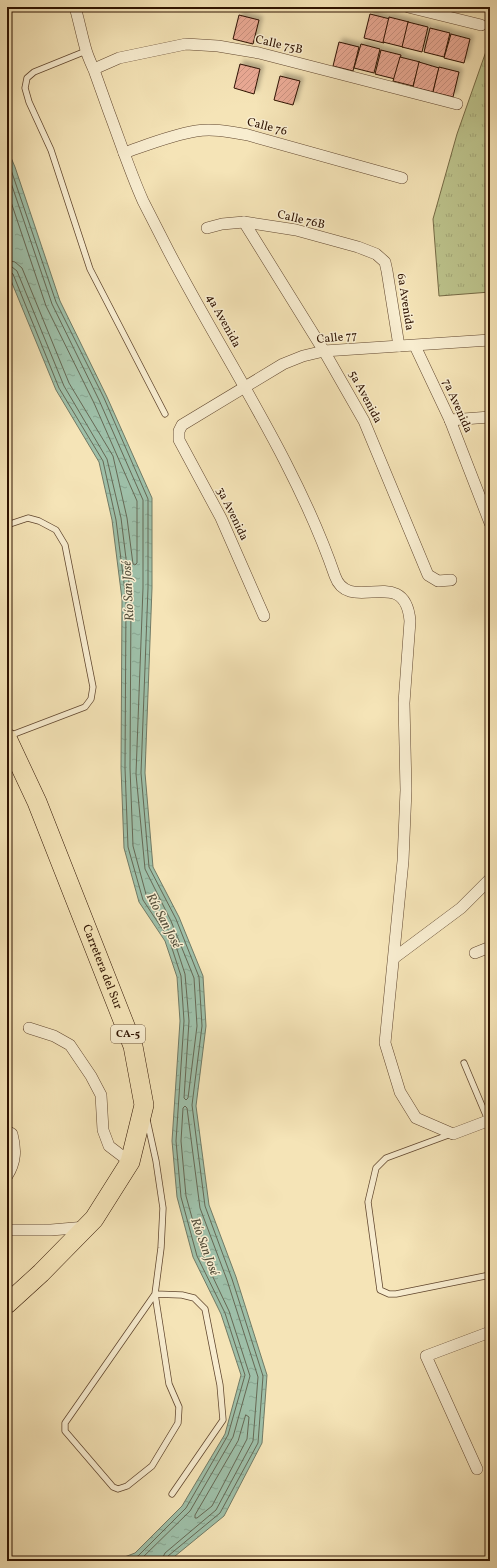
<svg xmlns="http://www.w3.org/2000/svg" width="497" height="1568" font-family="Vollkorn,serif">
	<defs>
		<pattern id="grass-tufts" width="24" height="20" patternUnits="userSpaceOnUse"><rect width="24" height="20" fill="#bdc48d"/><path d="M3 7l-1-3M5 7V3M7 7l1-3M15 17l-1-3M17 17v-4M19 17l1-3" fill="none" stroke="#a3a778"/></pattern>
		<pattern id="water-ripples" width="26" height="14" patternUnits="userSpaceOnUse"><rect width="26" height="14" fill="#9ebfa8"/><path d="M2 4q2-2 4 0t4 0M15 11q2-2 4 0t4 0" fill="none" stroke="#88a38f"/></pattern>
		<pattern id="building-hatch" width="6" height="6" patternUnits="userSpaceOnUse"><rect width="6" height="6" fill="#e9a994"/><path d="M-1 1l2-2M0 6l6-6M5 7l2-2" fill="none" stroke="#c8907e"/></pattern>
		<filter id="shadow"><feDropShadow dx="3.5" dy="-3.5" stdDeviation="2" flood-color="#0004"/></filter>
	</defs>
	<rect width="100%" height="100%" fill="#f5e4b7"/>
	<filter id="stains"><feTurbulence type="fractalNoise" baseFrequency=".005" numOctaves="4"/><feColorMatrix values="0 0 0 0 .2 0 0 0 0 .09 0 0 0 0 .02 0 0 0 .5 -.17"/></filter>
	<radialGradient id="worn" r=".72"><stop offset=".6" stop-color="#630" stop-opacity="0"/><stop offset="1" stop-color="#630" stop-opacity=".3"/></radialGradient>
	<polygon fill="url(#grass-tufts)" stroke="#766b46" points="490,40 490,292 439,296 433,219 457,134"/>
	<polygon fill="url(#water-ripples)" stroke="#717a65" points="7,148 15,167 60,301 107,397 152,498 152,588 145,773 153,867 179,917 203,976 206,1026 196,1106 209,1205 236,1277 267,1375 262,1443 224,1516 169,1561 114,1561 135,1553 182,1506 225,1434 241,1375 221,1314 193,1257 177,1197 172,1141 180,1021 177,977 165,941 139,902 124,848 121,768 122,599 112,520 99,462 56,390 7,271"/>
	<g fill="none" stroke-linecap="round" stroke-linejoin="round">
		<g stroke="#666854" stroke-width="1">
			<polyline points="7,158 56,302 104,398 148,499 148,588 141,773 149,867 176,919 199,977 202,1026 192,1105 205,1206 232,1279 263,1376 258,1443 220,1513 168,1556 166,1561"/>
			<polyline points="7,171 52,304 99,400 143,500 143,588 136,774 145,869 171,921 194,978 197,1026 188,1098 186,1100 184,1098 189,1021 185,974 173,937 147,898 133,846 130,768 131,599 121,518 107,459 64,386 17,271 12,267 7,266"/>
			<polyline points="7,190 46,306 94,403 137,501 137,563 135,565 133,564 127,518 113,456 69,383 22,268 15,262 7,260"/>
			<polyline points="7,271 10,272 13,274 59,388 103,461 116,520 126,599 125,768 128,847 143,900 169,939 181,976 184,1021 176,1141 181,1197 197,1256 225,1313 245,1375 228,1435 186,1508 138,1556 126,1561"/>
			<polygon points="246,1415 249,1417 247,1439 212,1506 197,1518 195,1518 195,1515 238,1441"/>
			<polyline points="139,1561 190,1511 233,1437 250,1376 229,1311 202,1254 186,1196 181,1141 183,1108 185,1106 187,1108 200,1208 227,1280 258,1377 253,1441 216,1510 165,1553 161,1561"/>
		</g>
	</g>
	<g fill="url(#building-hatch)" stroke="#2e1200" filter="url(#shadow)">
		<polygon points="370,14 390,19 384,43 364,38"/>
		<polygon points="239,15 259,20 253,44 233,39"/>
		<polygon points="389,17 409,22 403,47 383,42"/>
		<polygon points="408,22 428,27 422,52 402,47"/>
		<polygon points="430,28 450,33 444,57 424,52"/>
		<polygon points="451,34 470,39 464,63 444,58"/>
		<polygon points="339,42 359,47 353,71 333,66"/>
		<polygon points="361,44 380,49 374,73 354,68"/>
		<polygon points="381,50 401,55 395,79 375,74"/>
		<polygon points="400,57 420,62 413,86 393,81"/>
		<polygon points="419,62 439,68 433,92 413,87"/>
		<polygon points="240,64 260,69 254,94 234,88"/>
		<polygon points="439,67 459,72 453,97 433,92"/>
		<polygon points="280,76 300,81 293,105 274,100"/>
	</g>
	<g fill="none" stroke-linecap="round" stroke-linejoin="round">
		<defs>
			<g id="lane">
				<polyline points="86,51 34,72 27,78 25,88 29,102 51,150 90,269 165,414"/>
				<polyline points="7,525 28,518 39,521 56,530 65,545 93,687 91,699 85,707 9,736"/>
				<polyline points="464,1063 488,1120"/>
				<polyline points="147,1120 156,1161 163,1208 161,1248 155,1294 65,1423 65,1431 113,1487 118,1489 127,1486 152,1466 178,1423 179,1407 169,1384 155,1294 182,1295 194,1298 205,1309 220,1385 223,1420 172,1494"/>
				<polyline points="451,1134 386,1158 376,1168 368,1202 380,1290 389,1294 396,1294 490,1275"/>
			</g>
			<g id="street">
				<path d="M75,7C79,21 82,36 86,50C88,57 91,63 94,70C99,84 104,98 109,112C120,141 130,172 143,201C151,217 160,234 168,250C224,358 295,460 335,576C349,616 405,563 410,621L404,703L406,790L403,861L385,1043L400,1092L416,1118L453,1134L490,1120"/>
				<polyline points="408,7 481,25"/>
				<polyline points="94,69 119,58 186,44 218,46 259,53 457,104"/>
				<path d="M124,153C147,145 171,135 196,131C213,128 231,132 248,135L402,178"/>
				<polyline points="244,222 324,351 364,421 428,575 438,581 451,580"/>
				<polyline points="207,228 222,224 244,222 296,230 358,247 376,254 385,262 387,271 399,346"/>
				<polyline points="415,346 450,420 490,523"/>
				<polyline points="450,420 490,417"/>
				<polyline points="264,616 221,518 179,440 179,431 182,425 283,364 303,356 324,351 490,340"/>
				<polyline points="475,953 490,947"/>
				<polyline points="394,958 461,908 490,879"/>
				<polyline points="29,1028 54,1036 70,1045 91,1076 101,1095 103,1130 109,1146 130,1162"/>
				<path d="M7,1131L12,1134C16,1149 16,1162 7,1176"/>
				<polyline points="7,1230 51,1230 86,1227"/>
				<polyline points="477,1469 426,1356 490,1332"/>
			</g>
			<g id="highway">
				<path id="s1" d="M7,738L37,802L133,1046L144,1105L130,1162L94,1219L41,1273L7,1304"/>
			</g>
		</defs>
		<use href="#lane" stroke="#60462e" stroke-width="7"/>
		<use href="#street" stroke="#60462e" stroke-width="12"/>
		<use href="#highway" stroke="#2e1200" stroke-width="20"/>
		<use href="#lane" stroke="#f8edd0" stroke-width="5.5"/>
		<use href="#street" stroke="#f8edd0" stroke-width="11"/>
		<use href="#highway" stroke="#f5e4b7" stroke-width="19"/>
	</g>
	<g text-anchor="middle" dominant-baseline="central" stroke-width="3" stroke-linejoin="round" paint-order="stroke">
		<rect fill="#f8edd0" stroke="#6b543e" stroke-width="1" x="111" y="1025" width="34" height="18" rx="3"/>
		<g font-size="11" font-weight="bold" fill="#2e1200">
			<text x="128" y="1034">CA-5</text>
		</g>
		<g font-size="12" fill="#2e1200" stroke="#f8edd0">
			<text transform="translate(279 45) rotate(13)">Calle 75B</text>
			<text transform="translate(267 127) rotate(14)">Calle 76</text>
			<text transform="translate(301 220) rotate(13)">Calle 76B</text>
			<text transform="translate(405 302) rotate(81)">6a Avenida</text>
			<text transform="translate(223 321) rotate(61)">4a Avenida</text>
			<text transform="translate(337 338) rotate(-6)">Calle 77</text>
			<text transform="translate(365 397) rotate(62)">5a Avenida</text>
			<text transform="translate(457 406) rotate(66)">7a Avenida</text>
			<text transform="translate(232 514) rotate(64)">3a Avenida</text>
			<text stroke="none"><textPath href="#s1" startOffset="248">Carretera del Sur</textPath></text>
		</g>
		<g font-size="13" font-style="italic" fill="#554f3b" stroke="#f8edd0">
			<text transform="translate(129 591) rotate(-93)">Río San José</text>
			<text transform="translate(163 921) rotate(62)">Río San José</text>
			<text transform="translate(204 1247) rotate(70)">Río San José</text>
		</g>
	</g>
	<rect width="497" height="1568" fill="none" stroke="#f5e4b7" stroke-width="24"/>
	<rect x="8" y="8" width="481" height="1552" fill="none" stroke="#2e1200" stroke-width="2"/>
	<rect x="12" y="12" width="473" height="1544" fill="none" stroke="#2e1200"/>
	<rect width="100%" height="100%" filter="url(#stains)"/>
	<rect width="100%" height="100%" fill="url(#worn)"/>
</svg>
